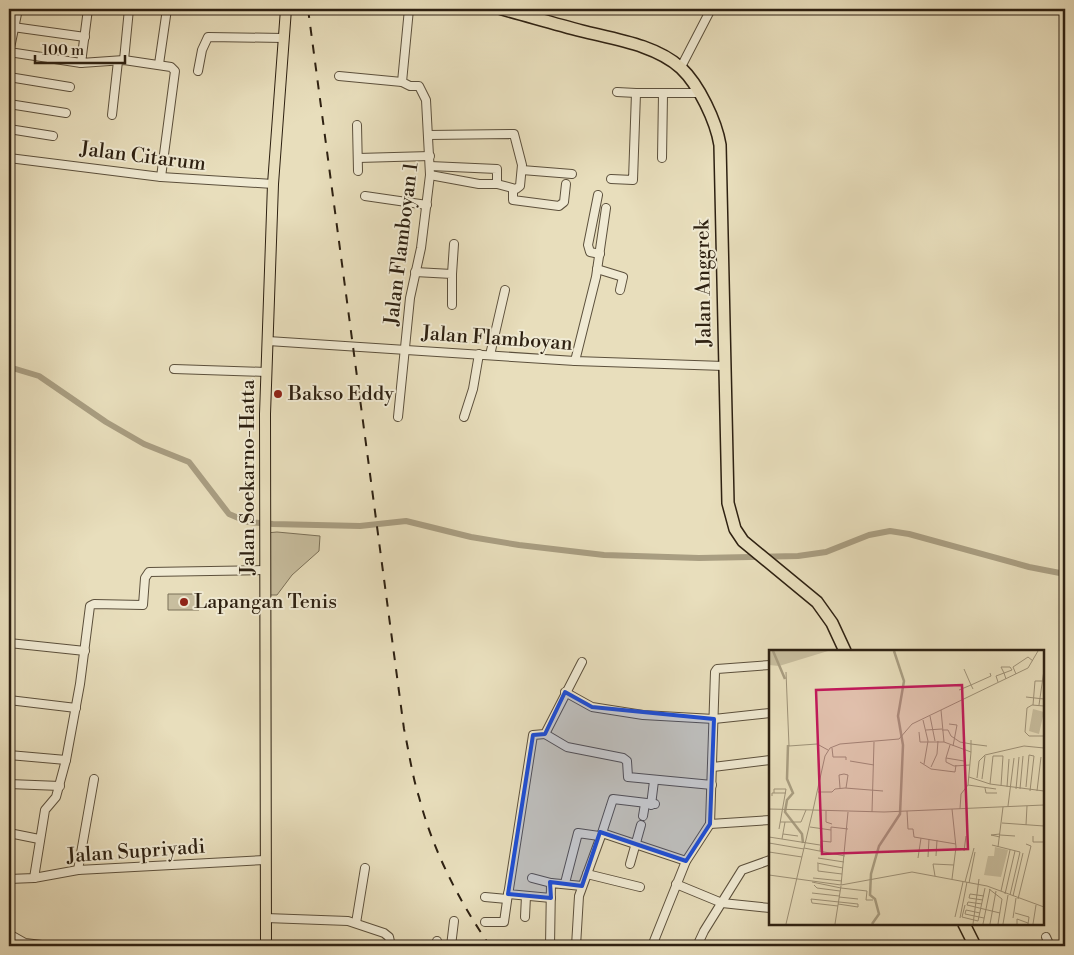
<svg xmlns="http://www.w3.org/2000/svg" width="1074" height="955" font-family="'Libre Bodoni',serif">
	<rect width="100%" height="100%" fill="#e8debc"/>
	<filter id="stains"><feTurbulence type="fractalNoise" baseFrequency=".004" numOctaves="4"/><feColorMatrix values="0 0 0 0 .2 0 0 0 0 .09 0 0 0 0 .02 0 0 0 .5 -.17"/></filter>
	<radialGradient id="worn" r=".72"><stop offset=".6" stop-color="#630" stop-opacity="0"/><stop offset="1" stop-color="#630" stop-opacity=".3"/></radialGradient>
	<g fill="#c8be9f" stroke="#7b7058">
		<polygon points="277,532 320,536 319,551 292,575 277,595 265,595 266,533"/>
		<polygon points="168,594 200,594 199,610 168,610"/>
	</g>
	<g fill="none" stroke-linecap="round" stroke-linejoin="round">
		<polyline stroke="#a99e82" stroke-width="6" points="9,367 39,376 106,422 144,444 189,462 229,514 248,522 273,524 360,526 406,521 471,537 519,545 604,555 699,558 798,556 826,552 869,535 890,531 909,534 1029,567 1065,574"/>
		<defs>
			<g id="minor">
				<polyline points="88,9 81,63 124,60 171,67 175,71 161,177"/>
				<polyline points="13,27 85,37"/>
				<polyline points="9,52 81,63"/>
				<polyline points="9,53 18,9"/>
				<polyline points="124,60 129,9"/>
				<polyline points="159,64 167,9"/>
				<polyline points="681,67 711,9"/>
				<polyline points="198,71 202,50 208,37 284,38"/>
				<polyline points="339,76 402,82"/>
				<polyline points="9,77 70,87"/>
				<polyline points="617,92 636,93"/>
				<polyline points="9,104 66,113"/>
				<polyline points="112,115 118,61"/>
				<polyline points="357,125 358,171"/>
				<polyline points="9,129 53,136"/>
				<polyline points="428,135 514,134 522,165 520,186 516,189 497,184 479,184 430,175"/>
				<polyline points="9,158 161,177 273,184"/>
				<polyline points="358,158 430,156"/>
				<polyline points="662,158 663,94"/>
				<polyline points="430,166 497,169 497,184"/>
				<polyline points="522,170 572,174"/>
				<polyline points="611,179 633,180 636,93 698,93"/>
				<polyline points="513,189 513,200 559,206 564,202 566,184"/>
				<polyline points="598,195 588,245 590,252 600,254"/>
				<polyline points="365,196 427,205"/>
				<polyline points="597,269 623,277 620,290"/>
				<polyline points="415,272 452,274 452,305"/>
				<polyline points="452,274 454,244"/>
				<polyline points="268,341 575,361 724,366"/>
				<polyline points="490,355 505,290"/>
				<polyline points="575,361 596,277 606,208"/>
				<polyline points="174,369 266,372"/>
				<polyline points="398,417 410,298 421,248 430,175 426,100 419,86 410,86 402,82 409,9"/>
				<polyline points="464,417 473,389 479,354"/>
				<polyline points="9,643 85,651"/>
				<polyline points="565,692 592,707 643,715 714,719 770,713"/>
				<polyline points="9,700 76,708"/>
				<polyline points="545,734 567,747 623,758 627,761 628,777 712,785"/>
				<polyline points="9,755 66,760"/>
				<polyline points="713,767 770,760"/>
				<polyline points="9,784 60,786"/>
				<polyline points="651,805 654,781"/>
				<polyline points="643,816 645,804"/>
				<polyline points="710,824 770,820"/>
				<polyline points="9,833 39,839"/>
				<polyline points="602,833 613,799 655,804"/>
				<polyline points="630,864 641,825"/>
				<polyline points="78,870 94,779"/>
				<polyline points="587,874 640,887"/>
				<polyline points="34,878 45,810 56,797 66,760 80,684 90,606 94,604 143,605 145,578 149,572 265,570"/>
				<polyline points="532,878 551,883"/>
				<polyline points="9,879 34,878 78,870 265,860"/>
				<polyline points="565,883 578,833 599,836"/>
				<polyline points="676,884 722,903 770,908"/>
				<polyline points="485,897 507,899"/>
				<polyline points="551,898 508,894 509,889 533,735 545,734 582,662"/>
				<polyline points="525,917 526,896"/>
				<polyline points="266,918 348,921 384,933 389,937 391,946"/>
				<polyline points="485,922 504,922 508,894"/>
				<polyline points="356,923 365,868"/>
				<polyline points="9,934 25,943 50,946"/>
				<polyline points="1046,937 1050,946"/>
				<polyline points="437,946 437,941"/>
				<polyline points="451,946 454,921"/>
				<polyline points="550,946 551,883 582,886"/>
				<polyline points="576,946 579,896 602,833 686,861"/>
				<polyline points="652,946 686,861 710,824 715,672 717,669 770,665"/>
				<polyline points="697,946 704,931 742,870 770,860"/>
			</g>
			<polyline id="major" points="266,946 265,414 273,184 286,9"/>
			<g id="highway">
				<path d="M502,9C528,16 555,24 582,31C614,39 656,45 681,68C699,85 716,121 720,145L728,503L735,529L743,541L817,602L832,623L845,651"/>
				<polyline points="964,924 975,946"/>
			</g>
		</defs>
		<use href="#minor" stroke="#5c503c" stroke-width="10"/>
		<use href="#major" stroke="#2e2112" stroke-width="12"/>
		<use href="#highway" stroke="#2e2112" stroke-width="14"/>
		<use href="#minor" stroke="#f0ead3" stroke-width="8"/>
		<use href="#major" stroke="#e8debc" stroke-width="10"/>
		<use href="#highway" stroke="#e8debc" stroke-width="11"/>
		<path stroke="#2e2112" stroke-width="2" stroke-dasharray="9 9" stroke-linecap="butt" d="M308,9L404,729C409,752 412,775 419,797C433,851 459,901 490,946"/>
	</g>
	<path fill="#1d4ed8" fill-opacity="0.2" stroke="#1d4ed8" stroke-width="4" stroke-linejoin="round" d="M565,692L592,707L714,719L710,824L686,861L600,832L582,886L550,882L551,898L508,894L533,735L545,734Z"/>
	<g fill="#8f2418" stroke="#f0ead3" stroke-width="2">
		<circle cx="278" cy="394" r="5"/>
		<circle cx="184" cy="602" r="5"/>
	</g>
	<g text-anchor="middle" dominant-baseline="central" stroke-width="4" stroke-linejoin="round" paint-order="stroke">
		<g font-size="20" fill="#2e2112" stroke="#f0ead3">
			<text transform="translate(143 157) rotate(7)">Jalan Citarum</text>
			<text transform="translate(402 244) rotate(-83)">Jalan Flamboyan 1</text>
			<text transform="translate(704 283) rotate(-91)">Jalan Anggrek</text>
			<text transform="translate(497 339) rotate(4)">Jalan Flamboyan</text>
			<text transform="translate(248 477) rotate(-90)">Jalan Soekarno-Hatta</text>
			<text transform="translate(136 852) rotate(-4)">Jalan Supriyadi</text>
		</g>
		<g font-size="20" fill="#2e2112" stroke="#f0ead3" text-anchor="start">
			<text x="288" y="394">Bakso Eddy</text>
			<text x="194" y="602">Lapangan Tenis</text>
		</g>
	</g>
	<g transform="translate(769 650)">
		<rect width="275" height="275" fill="#e8debc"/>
		<path d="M0,1H59L10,16L0,15ZM264,59L275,62L270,84L260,81ZM226,197L239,200L232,227L215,225L219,206H225Z" fill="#c8be9f"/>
		<path fill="none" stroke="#a99e82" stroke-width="2.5" d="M4,1L16,29M19,95L18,129L24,143L18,150L16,162L33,184L34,193M103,274L110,264L106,249L101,245L102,224L110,196L131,164L134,95L129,66L135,31L125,1"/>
		<path fill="none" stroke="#9e9278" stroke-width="1" d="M195,19L202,35L222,26L221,23M17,22L20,96L48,94L59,100M247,24L244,17L259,7L264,11M229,32L227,26L243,20L241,17H232L235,23L237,29M190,40L202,35L204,39M257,47L275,49M264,55L266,31H275M270,55L275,20M275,56L263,55L258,58L256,82L260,86H275M172,60L175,92M161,66L166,91M154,70L159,91L155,114M180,74L188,75L184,96M157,80L173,79M173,80H179L182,86L191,92L202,94V102M150,82L151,92H175L202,102L199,135L227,139M202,90V94L218,96M181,95L177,108L195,111M63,98L64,107H77V110M224,106H234L232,136M177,108V112L185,116L201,115M81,111L105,115M151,112L162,119L186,122L187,115M162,117L168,104L169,91M200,127L221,134L275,141M208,128L210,111L216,105L255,96L275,98M213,129L216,106M221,134L224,106M238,137L240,109M257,137L260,105L265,106M71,138L70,125L75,124L79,125L77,138M216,138L217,143H228M247,139L250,107M251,139L254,106M261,141L265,106M268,141L272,107M49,142H63L66,139L76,138L114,141M5,143V139H17L10,179M3,146V143H17M239,156L245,108M0,159L44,160L56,106L61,98L71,94L130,89L143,74L259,18L269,1M183,159L187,197L183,229M191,159L192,144L199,135M57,161V172L63,174M138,161L139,179H144L145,187L187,194M103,162L105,92M11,172H32L37,160M233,173L275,176M257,175L258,156M41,177L62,180M14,184L29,186M231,185L246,186M264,186V192H275M0,187L51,195M231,187L222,185L231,184M13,189L16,172M0,193L35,199M223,195L251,202L241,245M229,197L234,157M35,198L76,206M51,201L52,191L62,192V177L79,179M195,201L197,186M0,202L33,207M167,206L168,190M159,207L160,189M49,208L75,212M149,208L152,188M48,213L74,218M49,214V221L73,224M0,225L72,235L143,222L218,236L275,257M166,226L164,214L185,215M44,228L73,231M43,232L72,238M196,232L205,198M200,233L206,202M45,235L48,238L71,241M72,235L79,162M72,238L98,241L97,250H104M220,239L233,249L229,274M232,241L241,200M43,243L70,246M236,244L246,201M244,246L254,203M70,247L89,249M249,249L262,196L257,194M214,250L200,248L201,244L215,246M213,254L199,252L198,255L231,263M196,255L193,267L209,271L216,238M69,256L43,253L42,249L89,254V257L69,254M211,263L197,260L196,264L215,268M246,263L260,267L259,274M186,267L194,232M191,268L198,232M244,268L247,248M17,274L44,160L115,162L275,155M66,274L72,236M204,274L210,229M214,274L221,239M221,274L227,241M234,274L239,245M248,274V269L259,273M264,274L267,255"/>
		<path fill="#c2185b" fill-opacity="0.15" stroke="#c2185b" stroke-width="2.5" d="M193,35L199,199L53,204L47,40Z"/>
		<rect width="275" height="275" fill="none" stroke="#2e2112" stroke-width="2.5"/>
	</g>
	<rect width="1074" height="955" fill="none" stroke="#e8debc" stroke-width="30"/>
	<rect x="10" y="10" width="1054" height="935" fill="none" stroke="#2e2112" stroke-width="2.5"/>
	<rect x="15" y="15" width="1044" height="925" fill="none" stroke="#2e2112"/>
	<path d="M35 55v8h90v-8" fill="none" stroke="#2e2112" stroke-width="2.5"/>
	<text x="42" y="55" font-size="15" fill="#2e2112" stroke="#f0ead3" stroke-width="4" paint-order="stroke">100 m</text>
	<rect width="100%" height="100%" filter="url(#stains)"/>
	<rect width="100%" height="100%" fill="url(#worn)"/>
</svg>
